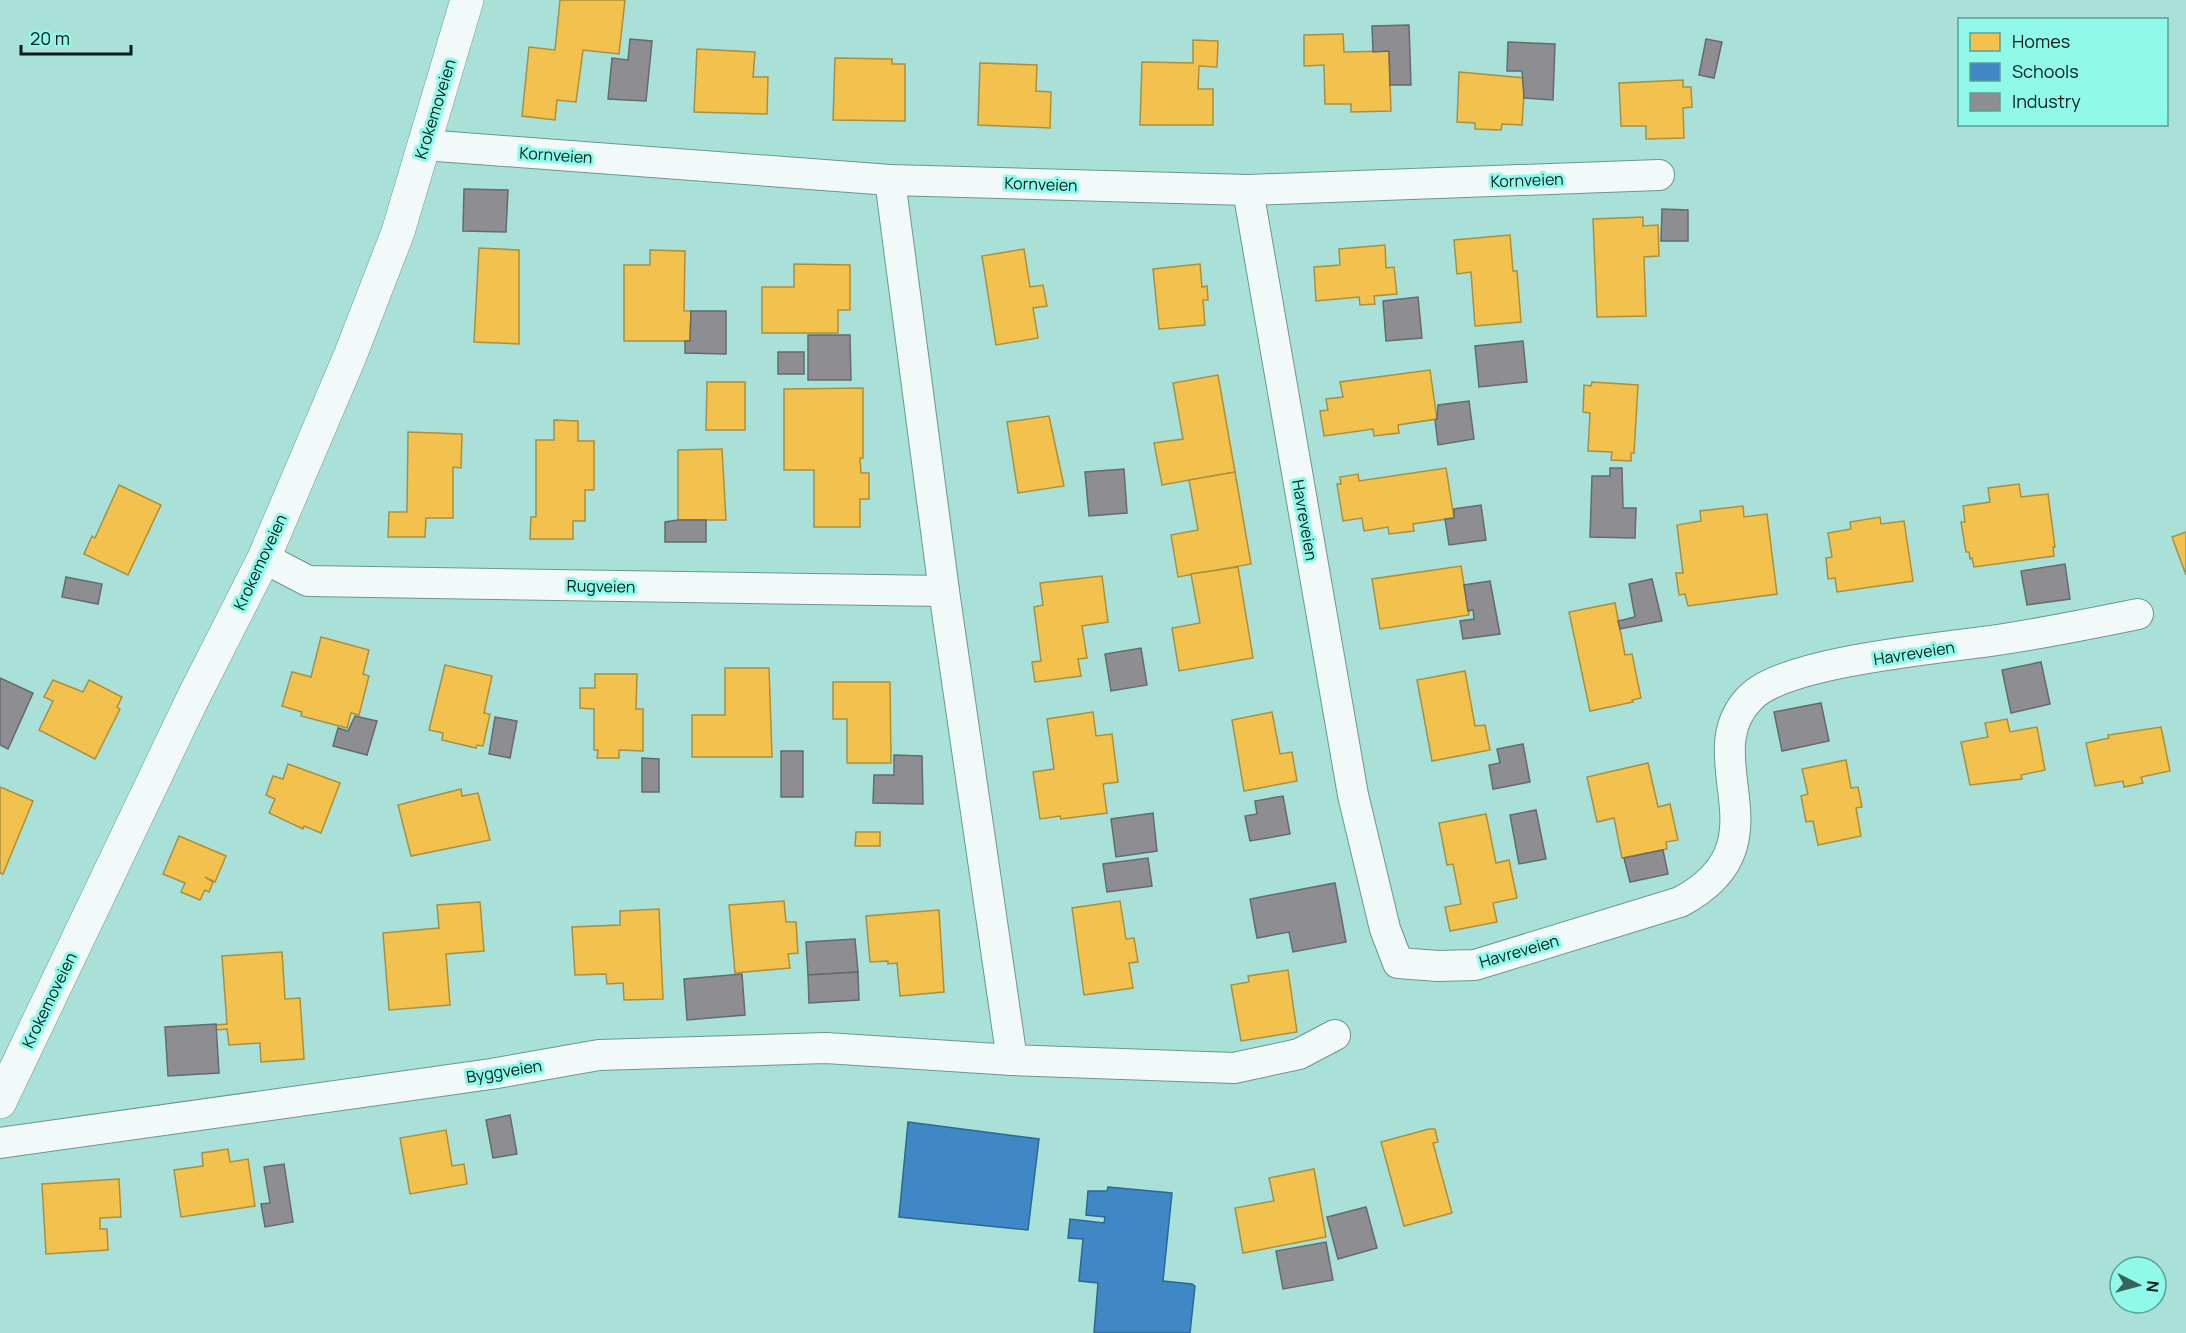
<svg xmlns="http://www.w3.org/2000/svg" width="2186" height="1333" font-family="Manrope,sans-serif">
	<rect width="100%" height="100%" fill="#a9e1d9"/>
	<g fill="#f2c14e" stroke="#a9903e" stroke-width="1.5">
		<polygon points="560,0 625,0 619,54 583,50 576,102 557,100 555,120 522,116 529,47 555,50"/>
		<polygon points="1343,34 1344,52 1389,51 1391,111 1351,112 1351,104 1325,104 1324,65 1304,66 1304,35"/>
		<polygon points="1193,40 1218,41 1217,67 1199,66 1198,89 1213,89 1213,125 1140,125 1142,62 1193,63"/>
		<polygon points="697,49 755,52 753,77 768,77 767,114 694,112"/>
		<polygon points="835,58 892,59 892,64 905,64 905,121 833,120"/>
		<polygon points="980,63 1037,65 1036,91 1051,92 1050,128 978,125"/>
		<polygon points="1459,72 1525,78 1522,125 1502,124 1501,130 1475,129 1475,123 1457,122"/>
		<polygon points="1683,80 1683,87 1691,87 1692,107 1683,108 1684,138 1646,139 1646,126 1621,126 1619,83"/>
		<polygon points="1643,217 1643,226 1658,225 1659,256 1644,257 1646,316 1597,317 1593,219"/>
		<polygon points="1510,235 1513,271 1517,271 1521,322 1475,326 1471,272 1457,274 1454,240"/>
		<polygon points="1385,245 1386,268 1394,267 1397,294 1374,296 1375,304 1360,305 1359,297 1316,301 1314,267 1340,265 1339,249"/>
		<polygon points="479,248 519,250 519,344 474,342"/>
		<polygon points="1024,249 1030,287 1043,285 1047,306 1033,308 1038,338 996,345 982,256"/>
		<polygon points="650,250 685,251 684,311 691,311 690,341 624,341 624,265 650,265"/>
		<polygon points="794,264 850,265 850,310 838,310 838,333 762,333 762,287 794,287"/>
		<polygon points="1200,264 1202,287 1207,286 1208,300 1203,300 1205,325 1159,329 1153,269"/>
		<polygon points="1430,370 1437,419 1398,425 1399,433 1374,436 1373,429 1324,436 1320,411 1328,410 1326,399 1343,397 1340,382"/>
		<polygon points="1218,375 1235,472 1162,485 1154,443 1183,439 1173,383"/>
		<polygon points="707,382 745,382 745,430 706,430"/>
		<polygon points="1592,382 1638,385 1634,453 1631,453 1631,461 1611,460 1612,452 1588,451 1590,413 1583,412 1584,385 1591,386"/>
		<polygon points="863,388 863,458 860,458 861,473 869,473 869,499 860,499 860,527 814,527 814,470 784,470 784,389"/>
		<polygon points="1049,416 1064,486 1018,493 1007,422"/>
		<polygon points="554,420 578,421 578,441 594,441 594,490 585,490 585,521 573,521 573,539 530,539 531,517 536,517 536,440 554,440"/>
		<polygon points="408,432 462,434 461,468 453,467 453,518 426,518 425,537 388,537 389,512 407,512"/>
		<polygon points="722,449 726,520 678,520 678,450"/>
		<polygon points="1446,468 1454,518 1413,524 1414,531 1389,534 1388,527 1364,531 1362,518 1343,521 1337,484 1341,484 1340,477 1358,474 1359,481"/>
		<polygon points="1235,472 1251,564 1178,577 1171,535 1198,530 1189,480"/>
		<polygon points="2019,484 2021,497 2048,494 2055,547 2053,547 2054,556 1974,567 1972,558 1970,559 1969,552 1966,552 1961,522 1965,522 1963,506 1990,502 1988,488"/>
		<polygon points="119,485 161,505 128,575 84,554 92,536 95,538"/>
		<polygon points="1743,506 1744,517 1767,514 1777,594 1688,606 1685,594 1679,595 1676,573 1683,573 1677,525 1701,521 1700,511"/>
		<polygon points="1880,517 1881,524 1904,521 1913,581 1837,592 1835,578 1828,579 1826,558 1832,557 1828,533 1851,529 1850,522"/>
		<polygon points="2186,532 2186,575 2172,537"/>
		<polygon points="1461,566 1469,615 1380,629 1372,579"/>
		<polygon points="1238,567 1253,658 1179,671 1172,628 1200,623 1191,574"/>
		<polygon points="1102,576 1108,622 1082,626 1087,658 1078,659 1081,676 1035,682 1032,662 1041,661 1034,607 1043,605 1040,583"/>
		<polygon points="1615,603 1625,655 1632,654 1641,698 1632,700 1633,702 1590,711 1569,612"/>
		<polygon points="321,637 369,650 363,674 369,676 359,715 351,713 347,728 301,716 302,712 282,706 292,672 311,677"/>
		<polygon points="445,665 492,676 484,713 490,714 483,746 477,745 476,748 442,740 443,733 429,730"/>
		<polygon points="725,668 769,668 772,757 692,757 692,715 725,715"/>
		<polygon points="1465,671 1475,726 1485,725 1490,750 1432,761 1417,680"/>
		<polygon points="595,674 637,674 636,709 643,709 643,751 619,750 619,758 597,758 598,750 594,750 594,709 580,708 580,688 595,688"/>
		<polygon points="53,680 83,692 89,680 122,697 117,707 120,709 95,759 39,730 53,701 44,697"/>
		<polygon points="833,682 890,682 891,763 847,763 847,719 833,719"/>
		<polygon points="1093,712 1096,736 1112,734 1118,782 1103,784 1107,813 1061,819 1060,816 1040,819 1033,772 1054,769 1047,719"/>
		<polygon points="1272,712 1280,754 1292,752 1297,781 1244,791 1232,720"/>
		<polygon points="2007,719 2010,732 2037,727 2045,770 2021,775 2022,779 1970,785 1961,742 1988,737 1985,723"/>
		<polygon points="2161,727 2170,771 2141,777 2143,783 2124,787 2123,781 2095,786 2086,743 2109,738 2108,735"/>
		<polygon points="1846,760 1851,788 1858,787 1862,807 1856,808 1861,836 1818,845 1813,821 1806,822 1801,796 1808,794 1802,769"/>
		<polygon points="1648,763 1658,807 1670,804 1678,840 1666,842 1667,849 1622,858 1614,818 1597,822 1587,777"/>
		<polygon points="288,764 340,783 321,833 304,826 303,829 269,813 275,799 266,795 273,776 283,779"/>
		<polygon points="0,787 33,801 3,874 0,873"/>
		<polygon points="461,789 462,796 478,793 490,840 411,856 398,805"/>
		<polygon points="1486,814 1496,863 1509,860 1517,898 1493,903 1497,922 1450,931 1445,907 1461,904 1453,864 1447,865 1439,823"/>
		<polygon points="856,832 880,832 880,846 855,846"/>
		<polygon points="179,836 226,856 215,882 205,877 213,882 209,892 205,890 200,900 181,892 185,883 163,874"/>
		<polygon points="784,901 786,922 796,922 798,953 788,954 790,968 735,973 729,905"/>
		<polygon points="1120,901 1126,939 1134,938 1138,962 1129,963 1133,988 1084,995 1072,908"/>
		<polygon points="480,902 484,951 446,954 450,1005 389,1010 383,933 439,928 437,905"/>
		<polygon points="659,909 663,999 624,1000 623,983 607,984 606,974 575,975 572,927 620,925 620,911"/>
		<polygon points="939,910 944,992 900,996 897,963 888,964 888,961 870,962 866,916"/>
		<polygon points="282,952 285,999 300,998 304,1059 261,1062 260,1043 229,1045 227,1029 216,1030 216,1025 227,1024 222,956"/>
		<polygon points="1288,970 1297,1032 1241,1041 1231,985 1249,982 1248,976"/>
		<polygon points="1429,1129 1435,1129 1438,1142 1433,1143 1452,1213 1404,1226 1381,1142"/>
		<polygon points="446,1130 452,1166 464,1164 467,1184 410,1194 400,1138"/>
		<polygon points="228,1149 230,1162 248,1159 255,1206 181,1217 174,1170 203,1166 202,1153"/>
		<polygon points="1314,1169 1326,1237 1243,1253 1235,1208 1274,1201 1269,1178"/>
		<polygon points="119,1179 121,1217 100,1218 100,1229 107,1229 108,1250 46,1254 42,1184"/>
	</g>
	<g fill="#3f88c5" stroke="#2c6891" stroke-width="1.5">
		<polygon points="908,1122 1039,1139 1028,1230 899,1217"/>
		<polygon points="1108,1187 1172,1193 1163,1281 1192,1284 1195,1286 1190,1333 1094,1333 1098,1283 1079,1281 1083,1239 1068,1238 1070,1219 1104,1223 1105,1217 1086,1215 1088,1191 1107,1191"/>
	</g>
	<g fill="#8d8d92" stroke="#636b6e" stroke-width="1.5">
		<polygon points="1409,25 1411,85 1390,85 1389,51 1373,52 1372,26"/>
		<polygon points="630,39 652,41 646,101 608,99 612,58 628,60"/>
		<polygon points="1706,39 1722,42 1714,78 1699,75"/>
		<polygon points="1508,42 1555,44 1553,100 1524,98 1522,71 1507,71"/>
		<polygon points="464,189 508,190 506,232 463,231"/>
		<polygon points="1662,209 1688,210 1688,241 1661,241"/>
		<polygon points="1418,297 1422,338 1386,341 1383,301"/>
		<polygon points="691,311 726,311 726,354 685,353 685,341 690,341"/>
		<polygon points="808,335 850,335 851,380 808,380"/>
		<polygon points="1523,341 1527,382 1479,387 1475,346"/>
		<rect x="778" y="352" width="26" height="22"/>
		<polygon points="1469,401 1474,439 1438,445 1435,420 1437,419 1438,405"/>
		<polygon points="1610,468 1622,468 1623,508 1636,508 1635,538 1590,537 1592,476 1610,476"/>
		<polygon points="1124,469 1127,513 1089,516 1085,472"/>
		<polygon points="1481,505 1486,540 1449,545 1445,519 1454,518 1454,509"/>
		<polygon points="678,520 706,520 706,542 665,542 665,522"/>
		<polygon points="2065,564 2070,599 2027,605 2021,571"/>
		<polygon points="66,577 102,584 98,604 62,597"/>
		<polygon points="1652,579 1662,621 1620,629 1618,621 1635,617 1629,584"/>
		<polygon points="1490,581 1500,634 1463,639 1460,621 1474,619 1473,610 1468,611 1464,585"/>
		<polygon points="1141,648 1147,685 1111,691 1105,654"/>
		<polygon points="2041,662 2050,704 2011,713 2002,670"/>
		<polygon points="0,678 33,693 8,749 0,745"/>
		<polygon points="1821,703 1829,741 1782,751 1774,712"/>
		<polygon points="355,716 377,721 367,755 333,746 338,728 348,731"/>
		<polygon points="495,717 517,721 510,758 489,754"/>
		<polygon points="1523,744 1530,782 1493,789 1489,765 1500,763 1497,749"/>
		<rect x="781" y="751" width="22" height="46"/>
		<polygon points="894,755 922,756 923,804 873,803 874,775 894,775"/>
		<polygon points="642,758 659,759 659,792 642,792"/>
		<polygon points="1283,796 1290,834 1250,841 1245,816 1257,814 1255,801"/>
		<polygon points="1536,810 1546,859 1519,864 1510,815"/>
		<polygon points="1153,813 1157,851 1116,857 1111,819"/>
		<polygon points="1663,850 1668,874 1630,882 1624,858"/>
		<polygon points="1148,858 1152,886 1107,892 1103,864"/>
		<polygon points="1335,883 1346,942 1293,952 1289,932 1257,938 1250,899"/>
		<polygon points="855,939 858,972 808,975 806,942"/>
		<polygon points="858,972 859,1000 809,1003 808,975"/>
		<polygon points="742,974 745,1015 687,1020 684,979"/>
		<polygon points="216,1024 219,1073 168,1076 165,1027"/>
		<polygon points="510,1115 517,1154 493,1158 486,1120"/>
		<polygon points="284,1164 293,1222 265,1227 261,1204 270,1203 264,1167"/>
		<polygon points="1366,1207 1377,1248 1338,1259 1327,1217"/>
		<polygon points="1326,1242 1333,1280 1283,1289 1276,1251"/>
	</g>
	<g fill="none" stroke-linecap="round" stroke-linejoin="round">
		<defs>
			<g id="minor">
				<polyline points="424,145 890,180 1248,190 1659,175"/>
				<polyline points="890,180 944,591 1012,1060 1234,1068 1299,1054 1335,1035"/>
				<path d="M1248,190L1353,795L1385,929L1398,963L1438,966L1475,965L1680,902C1791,843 1690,757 1751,697C1788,660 1948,648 2004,639C2049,632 2094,623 2138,614"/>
				<polyline points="264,558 308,581 944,591"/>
				<polyline points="0,1143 491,1074 599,1055 826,1048 1012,1060"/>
			</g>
			<polyline id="secondary" points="0,1102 192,700 264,558 350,356 398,232 467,0"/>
		</defs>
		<use href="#minor" stroke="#6c9690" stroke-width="32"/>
		<use href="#secondary" stroke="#6c9690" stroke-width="34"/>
		<use href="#minor" stroke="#f2faf9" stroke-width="30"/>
		<use href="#secondary" stroke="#f2faf9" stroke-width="33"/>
	</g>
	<g text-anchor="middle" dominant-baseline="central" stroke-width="6" stroke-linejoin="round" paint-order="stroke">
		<g font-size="16" fill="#001d19" stroke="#91f9ea">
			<text transform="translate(435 109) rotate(-73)">Krokemoveien</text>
			<text transform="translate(556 155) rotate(4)">Kornveien</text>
			<text transform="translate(1527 180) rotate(-2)">Kornveien</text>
			<text transform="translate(1041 184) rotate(2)">Kornveien</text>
			<text transform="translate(1305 520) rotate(80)">Havreveien</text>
			<text transform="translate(260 562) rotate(-65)">Krokemoveien</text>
			<text transform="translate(601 586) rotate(1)">Rugveien</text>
			<text transform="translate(1914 653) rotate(-9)">Havreveien</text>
			<text transform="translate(1519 951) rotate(-16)">Havreveien</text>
			<text transform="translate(49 1000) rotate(-64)">Krokemoveien</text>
			<text transform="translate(504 1071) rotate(-9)">Byggveien</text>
		</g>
	</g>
	<rect x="1958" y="18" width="210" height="108" fill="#91f9ea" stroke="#57a196" stroke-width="1.5"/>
	<rect x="1970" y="33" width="30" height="18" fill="#f2c14e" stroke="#57a196" stroke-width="1.5"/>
	<text x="2012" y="48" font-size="18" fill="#001d19">Homes</text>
	<rect x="1970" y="63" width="30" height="18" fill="#3f88c5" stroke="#57a196" stroke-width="1.5"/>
	<text x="2012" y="78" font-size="18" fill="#001d19">Schools</text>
	<rect x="1970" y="93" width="30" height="18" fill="#8d8d92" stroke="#57a196" stroke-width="1.5"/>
	<text x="2012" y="108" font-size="18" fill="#001d19">Industry</text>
	<g transform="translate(2138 1285) rotate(96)"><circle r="28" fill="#91f9ea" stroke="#57a196" stroke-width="1.5"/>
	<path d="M0-4.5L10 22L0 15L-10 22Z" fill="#3b625c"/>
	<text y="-9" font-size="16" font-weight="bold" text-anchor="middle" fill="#001d19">N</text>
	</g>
	<path d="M21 45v9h110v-9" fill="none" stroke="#001d19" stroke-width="3"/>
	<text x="30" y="45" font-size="18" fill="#001d19" stroke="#91f9ea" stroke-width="4.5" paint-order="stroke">20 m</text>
</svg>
